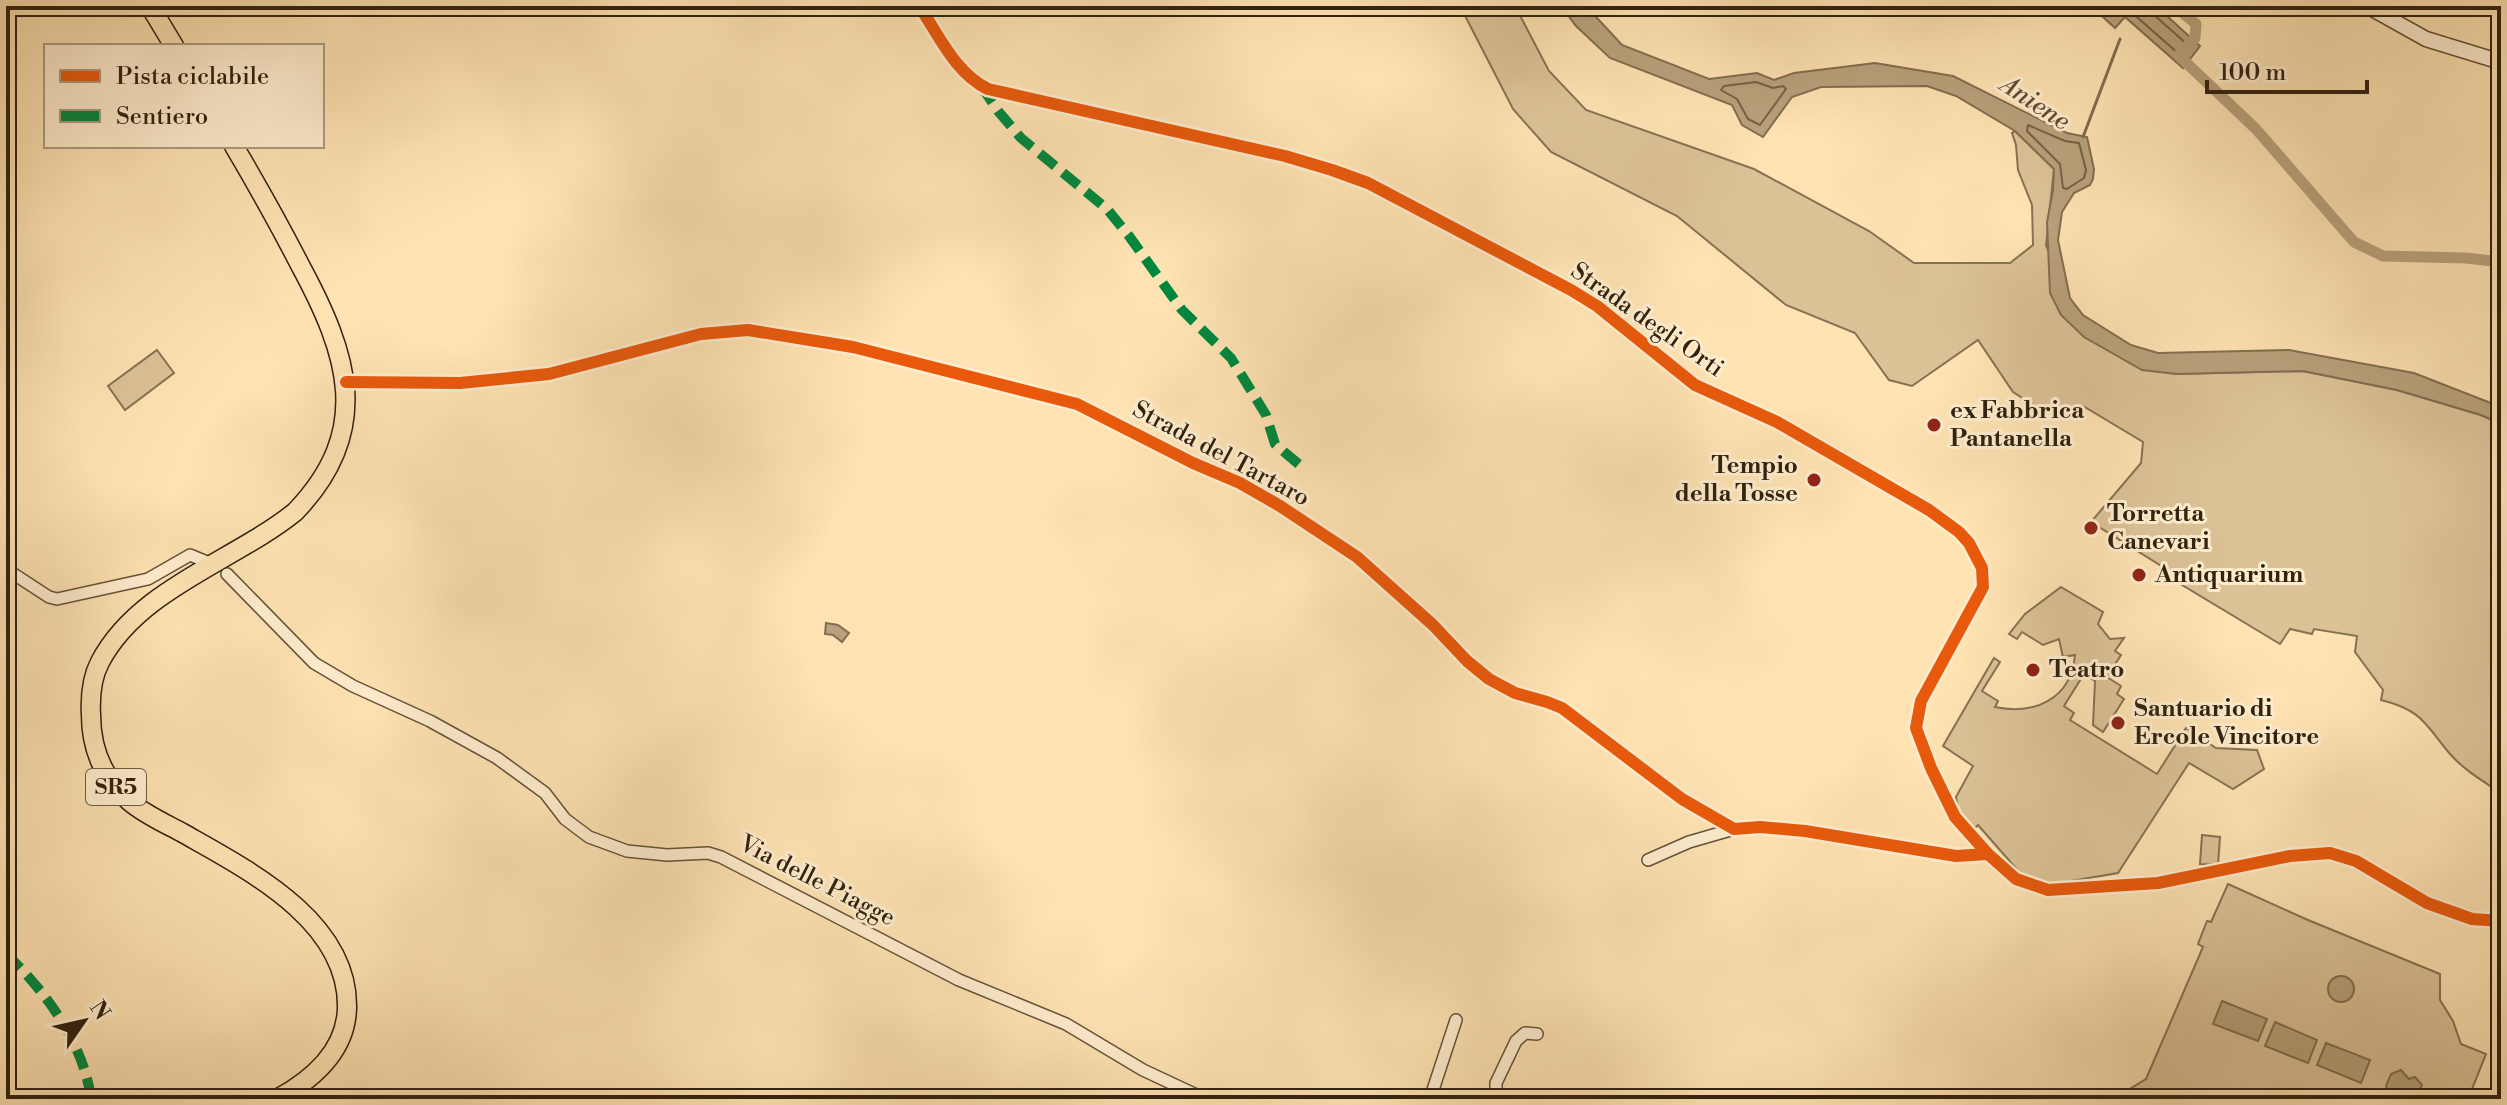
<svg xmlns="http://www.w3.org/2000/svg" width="2507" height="1105" font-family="'Libre Bodoni',serif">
	<rect width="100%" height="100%" fill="#ffe3b3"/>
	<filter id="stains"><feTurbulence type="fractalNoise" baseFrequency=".0025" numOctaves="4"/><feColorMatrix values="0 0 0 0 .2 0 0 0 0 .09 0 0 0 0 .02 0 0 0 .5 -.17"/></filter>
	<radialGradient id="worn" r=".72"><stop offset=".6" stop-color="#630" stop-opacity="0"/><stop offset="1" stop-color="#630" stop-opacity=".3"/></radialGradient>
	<g fill="#dcc297" stroke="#867253" stroke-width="2">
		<path d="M1460,6H1515L1549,71L1586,110L1754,169L1869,231L1914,263H2010L2033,245L2032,205L2018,170L2016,145L2012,133L2015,131L2054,169L2046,245L2084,337L2113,352L2176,374L2303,371L2397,390L2481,415L2501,424V793C2483,781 2464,770 2450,754C2425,724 2422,710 2381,700L2383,690L2355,652L2357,636L2314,629L2312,634L2290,629L2280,644L2164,574L2166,569L2091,522L2141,463L2143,442L2083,406L2046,413L2013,392L1978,340L1912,386L1889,380L1855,333L1786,305L1677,216L1551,152L1513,109Z"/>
		<polygon points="157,350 174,373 125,410 108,386"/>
		<path d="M2061,587L2103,612L2098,624L2110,639L2124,638L2115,651L2121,655L2107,677L2121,686L2117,694L2124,699L2103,732L2093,725L2095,681L2084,674L2064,706L2074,713L2070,720L2157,774L2186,728L2216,748L2257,750L2264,769L2233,789L2189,763L2118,873L2065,882L2040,883L2029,879L2020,873L1978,825L1974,829L1958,809L1956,797L1973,766L1943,746L1994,658L2000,662L1982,691L1998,701L1995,707C2034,715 2071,700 2075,655L2063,657L2059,639L2043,645L2022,632L2017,639L2009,634L2025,614Z"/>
		<polygon points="2202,835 2220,837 2218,865 2200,864"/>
		<polygon points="2228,884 2308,920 2440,974 2440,1000 2453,1021 2461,1044 2486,1054 2468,1099 2125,1099 2128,1090 2146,1079 2203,947 2198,944 2207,921 2211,922"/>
	</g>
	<g fill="#b9a17b" stroke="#826e50" stroke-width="2">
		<polygon points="1561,6 1586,6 1622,45 1709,79 1757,73 1774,80 1794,73 1875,63 1953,76 2067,133 2087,137 2094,169 2093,179 2090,185 2074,193 2062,212 2058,240 2070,298 2083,315 2131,345 2158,353 2289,350 2414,373 2501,407 2501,424 2481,415 2397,390 2303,371 2176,374 2142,370 2084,337 2061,315 2050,293 2047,222 2053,190 2054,169 2015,131 1956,96 1927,86 1821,87 1792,97 1763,137 1742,125 1732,105 1610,58 1576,26"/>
		<polygon points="2091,6 2156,6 2200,46 2183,68 2125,17 2115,28"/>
		<polygon points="826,623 838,625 849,633 842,642 833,635 825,634"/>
		<circle cx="2341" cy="989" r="13"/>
		<polygon points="2222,1001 2267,1019 2258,1041 2213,1024"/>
		<polygon points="2275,1022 2317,1040 2308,1063 2265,1046"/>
		<polygon points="2326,1043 2370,1060 2361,1083 2317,1065"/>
		<polygon points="2401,1070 2409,1079 2415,1077 2422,1085 2416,1099 2402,1099 2389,1094 2386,1086 2391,1074"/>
	</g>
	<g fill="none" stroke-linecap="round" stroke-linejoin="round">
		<g stroke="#746245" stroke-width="2">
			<polyline points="2103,6 2114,14 2123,10 2130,11 2179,54 2184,54 2189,50 2188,45 2154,15 2151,6"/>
			<polygon points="1756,82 1773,88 1783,86 1786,89 1760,125 1748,119 1737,99 1721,90 1724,86"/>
			<polygon points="2028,125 2065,141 2079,143 2086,170 2084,178 2067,189 2063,188 2060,164 2027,131"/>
		</g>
		<polyline stroke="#826e50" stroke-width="3" points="2083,137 2120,39"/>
		<g stroke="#b9a17b" stroke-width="11">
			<polyline points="2175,6 2196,24 2195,38 2183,50"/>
			<polyline points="2178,55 2256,129 2354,242 2383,256 2466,258 2501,262"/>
		</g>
		<defs>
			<g id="minor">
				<path d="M919,6C939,35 955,73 988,89L1285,156L1332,170L1368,183L1571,290L1597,306L1695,385L1777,422L1929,510L1959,532L1969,543L1982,568L1983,587L1921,701L1916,728L1931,768L1955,817L1988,854L2016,879L2048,890L2158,883L2290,856L2330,853L2356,861L2427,903L2472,919L2501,921"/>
				<polyline points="346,382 460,383 549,374 701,334 748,330 853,347 1077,404 1193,463 1240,483 1280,506 1357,557 1433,625 1467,661 1489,679 1515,693 1547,702 1562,708 1682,799 1734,829 1760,827 1805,831 1956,856 1988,854"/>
				<polyline points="6,569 49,597 57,599 148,579 190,555 212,564"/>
				<polyline points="227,574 314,663 353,686 430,721 497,758 545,793 565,819 589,837 627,851 667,855 708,853 721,857 959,980 1066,1024 1143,1070 1205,1099"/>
				<polyline points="1648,860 1689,842 1734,829"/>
				<polyline points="1430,1099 1456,1020"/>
				<polyline points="1501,1099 1496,1090 1496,1083 1516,1041 1525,1033 1537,1034"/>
				<polyline points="1594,1099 1598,1096"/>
			</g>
			<polyline id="tertiary" points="2367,6 2426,39 2501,62"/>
			<g id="primary">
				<polyline points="150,6 174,46"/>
				<path d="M234,146C257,185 279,224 300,265C348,354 374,430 295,512C234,561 138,589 100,662C91,679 90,697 91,715C91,749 104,779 129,801C144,814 164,823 181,832C246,869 349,920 347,1008C346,1051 312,1080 277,1099"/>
			</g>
		</defs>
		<use href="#minor" stroke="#645238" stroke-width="14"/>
		<use href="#tertiary" stroke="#645238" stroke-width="17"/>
		<use href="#primary" stroke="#30220f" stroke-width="21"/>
		<use href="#minor" stroke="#ffedce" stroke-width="11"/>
		<use href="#tertiary" stroke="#ffedce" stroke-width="14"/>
		<use href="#primary" stroke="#ffe3b3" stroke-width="18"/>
		<g stroke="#00873e" stroke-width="10" stroke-dasharray="20 10" stroke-linecap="butt">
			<polyline points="981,86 998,111 1021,138 1107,209 1129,236 1182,310 1231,358 1266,415 1275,444 1302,467"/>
			<path d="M6,954C46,991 84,1044 91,1099"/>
		</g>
		<defs>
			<g id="cycleway">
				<path d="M919,6C939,35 955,73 988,89L1285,156L1332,170L1368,183L1571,290L1597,306L1695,385L1777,422L1929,510L1959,532L1969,543L1982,568L1983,587L1921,701L1916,728L1931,768L1955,817L1988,854L2016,879L2048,890L2158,883L2290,856L2330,853L2356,861L2427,903L2472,919L2501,921"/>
				<polyline points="346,382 460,383 549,374 701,334 748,330 853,347 1077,404 1193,463 1240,483 1280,506 1357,557 1433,625 1467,661 1489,679 1515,693 1547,702 1562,708 1682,799 1734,829 1760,827 1805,831 1956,856 1988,854"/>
			</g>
		</defs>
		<use href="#cycleway" stroke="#ffedce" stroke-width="17"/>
		<use href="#cycleway" stroke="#e8590c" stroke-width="12"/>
	</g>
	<g fill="#8f2418" stroke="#ffedce" stroke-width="3">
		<circle cx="1934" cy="425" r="8"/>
		<circle cx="1814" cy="480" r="8"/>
		<circle cx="2091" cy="528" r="8"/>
		<circle cx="2139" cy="575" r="8"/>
		<circle cx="2033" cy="670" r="8"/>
		<circle cx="2118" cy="723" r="8"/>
	</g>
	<g text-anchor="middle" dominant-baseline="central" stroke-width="6" stroke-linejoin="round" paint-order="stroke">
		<rect fill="#ffedce" stroke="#6e5f48" stroke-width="2" x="86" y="769" width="60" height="36" rx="6"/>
		<g font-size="22" font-weight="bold" fill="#30220f">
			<text x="116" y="787">SR5</text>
		</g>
		<g font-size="24" fill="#30220f" stroke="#ffedce">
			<text transform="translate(1647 320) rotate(35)">Strada degli Orti</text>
			<text transform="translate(1221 454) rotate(28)">Strada del Tartaro</text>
			<text transform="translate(817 881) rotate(27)">Via delle Piagge</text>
		</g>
		<g font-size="24" font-weight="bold" fill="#30220f" stroke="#ffedce" text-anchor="start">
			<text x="1950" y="411">ex Fabbrica<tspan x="1950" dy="28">Pantanella</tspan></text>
			<text x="1798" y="466" text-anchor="end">Tempio<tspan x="1798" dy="28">della Tosse</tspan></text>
			<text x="2107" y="514">Torretta<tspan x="2107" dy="28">Canevari</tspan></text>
			<text x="2155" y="575">Antiquarium</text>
			<text x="2049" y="670">Teatro</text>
			<text x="2134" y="709">Santuario di<tspan x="2134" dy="28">Ercole Vincitore</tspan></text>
		</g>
		<g font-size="26" font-style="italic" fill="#604e35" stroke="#ffedce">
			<text transform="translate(2035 103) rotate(33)">Aniene</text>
		</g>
	</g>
	<rect width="2507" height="1105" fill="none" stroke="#ffe3b3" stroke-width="32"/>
	<rect x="8" y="8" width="2491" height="1089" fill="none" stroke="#30220f" stroke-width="4"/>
	<rect x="16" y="16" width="2475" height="1073" fill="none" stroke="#30220f" stroke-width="2"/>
	<rect x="44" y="44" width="280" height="104" fill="#ffedce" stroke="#ac9c82" stroke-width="2"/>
	<rect x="60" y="70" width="40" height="12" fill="#e8590c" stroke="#ac9c82" stroke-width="2"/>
	<text x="116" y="84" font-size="24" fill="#30220f">Pista ciclabile</text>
	<rect x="60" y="110" width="40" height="12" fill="#00873e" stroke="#ac9c82" stroke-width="2"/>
	<text x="116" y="124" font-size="24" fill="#30220f">Sentiero</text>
	<g transform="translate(84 1021) rotate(56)" stroke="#ffedce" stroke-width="6" paint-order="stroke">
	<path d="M0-6L14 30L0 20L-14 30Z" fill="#30220f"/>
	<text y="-12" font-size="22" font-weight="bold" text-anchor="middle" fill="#30220f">N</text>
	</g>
	<path d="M2207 80v12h160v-12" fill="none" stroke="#30220f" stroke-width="4"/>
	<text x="2219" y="80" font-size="24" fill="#30220f" stroke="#ffedce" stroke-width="6" paint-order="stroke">100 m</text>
	<rect width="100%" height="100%" filter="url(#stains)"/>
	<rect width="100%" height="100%" fill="url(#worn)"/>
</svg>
